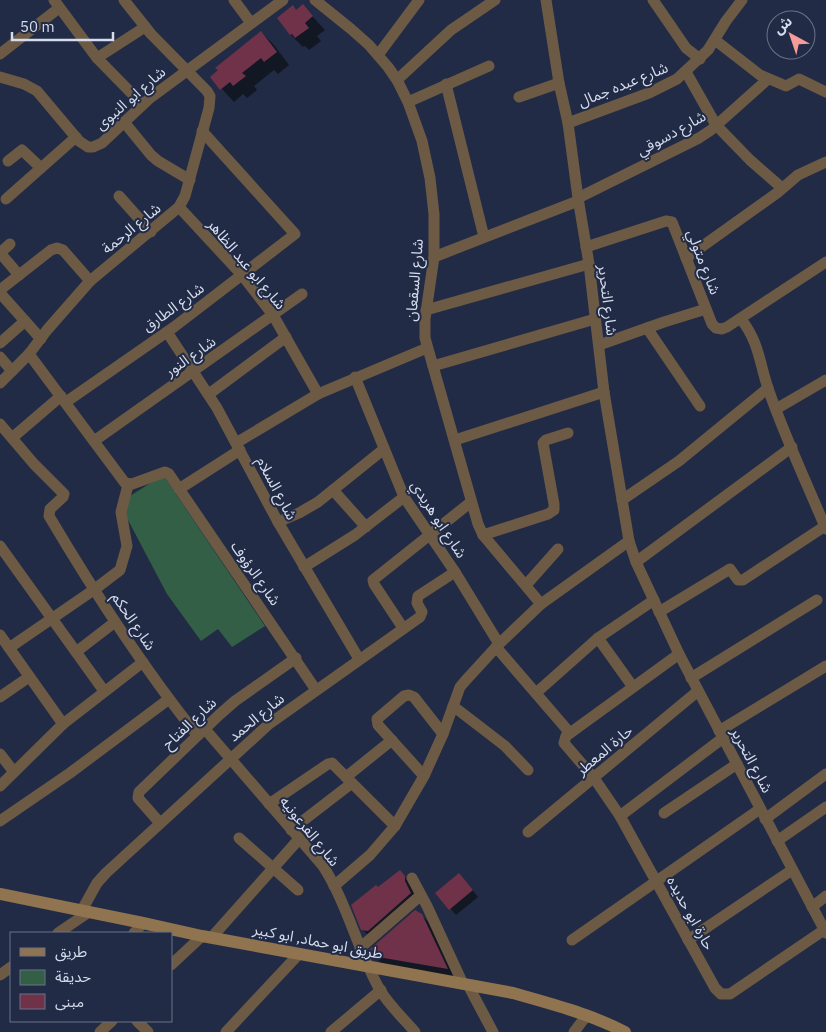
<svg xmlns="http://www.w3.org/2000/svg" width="826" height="1032" font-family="'IBM Plex Sans','Noto Sans Arabic',sans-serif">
	<rect width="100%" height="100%" fill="#222b45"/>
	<polygon fill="#325f45" points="163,475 265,626 232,647 218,629 201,641 167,594 119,503"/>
	<g fill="#0007">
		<polygon points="303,6 325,30 317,36 321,41 309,50 305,46 303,47 291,35 296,11"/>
		<polygon points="261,32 274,45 289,65 278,74 274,70 254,86 257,90 247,98 243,94 234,102 211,77"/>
		<polygon points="400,872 408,880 419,901 371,938 362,929 378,888"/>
		<polygon points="465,881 478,897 456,915 437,893"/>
		<polygon points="421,915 435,928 459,981 386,968 373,955"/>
	</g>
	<g fill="#6f3249">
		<polygon points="303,4 313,16 305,23 309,28 295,38 292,34 290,35 277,18 293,5 296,10"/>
		<polygon points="261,31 277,52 264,62 261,58 242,73 246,76 233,86 230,82 220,90 210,77 218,70 215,68"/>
		<polygon points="400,870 405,876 405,881 411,893 368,931 361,930 351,905 376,885 378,887"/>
		<polygon points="459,873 473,890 449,910 435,893"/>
		<polygon points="415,910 422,914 448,969 372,956 369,950"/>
	</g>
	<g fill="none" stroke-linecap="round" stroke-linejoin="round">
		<g stroke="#6c5a44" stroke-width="11">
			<polyline points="54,0 97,58 142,104"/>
			<polyline points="234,0 251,23"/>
			<polyline points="315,0 351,29 369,45 388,67 397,80 408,102 422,141 430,178 434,214 434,257 425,319 425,338 478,524 483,535 541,604"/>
			<polyline points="546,0 559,83 568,123 578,198 589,264 604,392 629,541 636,562 679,654 826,933"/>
			<polyline points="653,0 686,48 700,59"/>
			<polyline points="715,40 760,75 786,86 799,79 826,92"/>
			<polyline points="0,54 59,8"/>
			<polyline points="378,55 419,0"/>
			<polyline points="97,58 145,27"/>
			<polyline points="686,72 716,125 750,160 782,188"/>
			<polyline points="0,77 24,84 37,91 79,141 88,147 93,147 102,143 150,98 283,0"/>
			<polyline points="397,80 451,30 495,0"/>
			<polyline points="446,84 484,237"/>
			<polyline points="519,97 559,83"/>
			<polyline points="408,102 489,66"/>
			<polyline points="124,122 151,155 158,161 190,180"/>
			<polyline points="568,123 649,93 677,79 708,50 726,21 742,0"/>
			<polyline points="8,161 22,150 41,168"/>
			<polyline points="119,196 151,232"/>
			<polyline points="578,198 699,138 711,130 768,79"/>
			<polyline points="6,199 76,137"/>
			<polyline points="179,207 242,275 273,315 318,394"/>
			<polyline points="10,244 2,251 1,254 19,275"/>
			<polyline points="586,247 666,221 672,222 712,324 716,328 722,329 727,327 826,262"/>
			<polyline points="434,257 578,201"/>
			<polyline points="686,258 777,193 798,175 826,162"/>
			<polyline points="0,290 51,250 57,248 63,250 90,281"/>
			<polyline points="0,293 41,339"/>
			<polyline points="426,310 589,264"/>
			<path d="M741,319C761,345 759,365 770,394C786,439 807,484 826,529"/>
			<polyline points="647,328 700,406"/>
			<polyline points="167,332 217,408 278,522 359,659"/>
			<polyline points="0,343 25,321"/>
			<polyline points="599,345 664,322 706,309"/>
			<polyline points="29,354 125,483 132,484 165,472 169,474 316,690"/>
			<polyline points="0,357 12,371"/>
			<polyline points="433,366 595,319"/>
			<polyline points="355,377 404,497 455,572 499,644"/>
			<polyline points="0,383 29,354 47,330 90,281 179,207 185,196 209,108 210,96 207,91 151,34 124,0"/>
			<polyline points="209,394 286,337"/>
			<polyline points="66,402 174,327 295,234 202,131"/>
			<polyline points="776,409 826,380"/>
			<path d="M0,424L34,464L64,494L63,497L50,509L49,516C94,592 142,666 197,735"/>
			<polyline points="12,438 61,396"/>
			<polyline points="455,440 604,392"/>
			<polyline points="94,441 302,294"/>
			<polyline points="236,443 318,394 427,348"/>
			<polyline points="179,489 240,450"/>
			<polyline points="333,490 366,527"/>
			<polyline points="622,500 679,461 768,388"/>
			<polyline points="278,522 299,513 318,502 384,449"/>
			<polyline points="483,535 548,514 554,510 554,504 543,443 546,440 568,433"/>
			<polyline points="0,546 104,691"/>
			<polyline points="636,562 792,447"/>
			<polyline points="304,567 355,535 404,497"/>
			<polyline points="526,585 558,549"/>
			<polyline points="659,612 730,569 738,580 743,580 825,526"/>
			<polyline points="403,628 374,584 373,580 471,502"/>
			<polyline points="0,635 63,724"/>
			<polyline points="598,638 633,687"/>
			<polyline points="496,647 570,733"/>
			<polyline points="9,648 95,589 120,570 127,546 121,512 128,485"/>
			<polyline points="76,652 115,622"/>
			<polyline points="679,654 566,736 564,743 594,778 620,816 715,988 721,994 730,994 824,930"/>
			<polyline points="691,678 817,600"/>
			<polyline points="536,693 598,638 654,600"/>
			<polyline points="0,697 29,677"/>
			<polyline points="453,706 505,746 528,770"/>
			<path d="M204,728L323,866C347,903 358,951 380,990C389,1005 403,1018 415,1032"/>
			<polyline points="719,731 826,666"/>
			<polyline points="0,754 14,772"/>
			<polyline points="424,776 378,725 377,719 404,696 409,695 414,697 443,734"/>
			<polyline points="346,777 392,740"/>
			<polyline points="0,786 63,724 143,662"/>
			<polyline points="269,804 328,764 332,763 395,826"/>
			<polyline points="664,813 737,764"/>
			<polyline points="620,816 723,738"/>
			<polyline points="765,819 826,774"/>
			<polyline points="0,821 70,773 169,699"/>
			<polyline points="160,823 138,798 139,792 219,715 235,701 296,658"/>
			<polyline points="291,830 352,783"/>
			<polyline points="528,832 698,691"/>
			<polyline points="239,838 298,890"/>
			<polyline points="777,841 826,807"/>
			<polyline points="412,878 427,906 463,984"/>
			<polyline points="334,886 370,855 395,826 424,776 443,734 460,687 466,680 499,644 541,604 629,541"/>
			<polyline points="812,907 826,896"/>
			<polyline points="82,910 97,883 106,873 269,724 420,617 422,612 417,603 418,596 455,572"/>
			<polyline points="58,933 89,912"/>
			<polyline points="134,933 143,923"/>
			<polyline points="212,937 299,839"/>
			<polyline points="572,940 760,809"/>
			<polyline points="688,940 792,870"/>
			<polyline points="360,948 421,895"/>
			<polyline points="171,965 202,936"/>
			<polyline points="0,975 11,967"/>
			<polyline points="468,985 493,1032"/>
			<polyline points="137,1021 148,1032"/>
			<polyline points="100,1032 112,1021"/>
			<polyline points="226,1032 298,955"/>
			<polyline points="331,1032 381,990"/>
			<polyline points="574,1032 587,1015"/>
		</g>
		<path stroke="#90734f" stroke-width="12" d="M0,894L143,923L202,936L513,993C552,1004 590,1014 625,1032"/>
	</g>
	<g text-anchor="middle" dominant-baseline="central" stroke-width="4" stroke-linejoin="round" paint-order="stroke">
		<g font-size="15" fill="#d5dced" stroke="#222b45">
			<text transform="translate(623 84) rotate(-22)">شارع عبده جمال</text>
			<text transform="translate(130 98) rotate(-41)">شارع ابو النبوى</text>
			<text transform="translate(671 133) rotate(-29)">شارع دسوقي</text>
			<text transform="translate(131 228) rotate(-39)">شارع الرحمة</text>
			<text transform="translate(704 262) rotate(69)">شارع متولي</text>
			<text transform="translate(247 264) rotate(50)">شارع ابو عبد الظاهر</text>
			<text transform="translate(414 280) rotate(-85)">شارع السقعان</text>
			<text transform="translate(608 300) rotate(83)">شارع التحرير</text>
			<text transform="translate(173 307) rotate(-36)">شارع الطارق</text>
			<text transform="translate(190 356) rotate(-35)">شارع النور</text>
			<text transform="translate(277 488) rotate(62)">شارع السلام</text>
			<text transform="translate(439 519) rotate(57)">شارع ابو هريدي</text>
			<text transform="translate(256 573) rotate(55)">شارع الرؤوف</text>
			<text transform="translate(134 621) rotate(56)">شارع الحكم</text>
			<text transform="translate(256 717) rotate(-39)">شارع الحمد</text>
			<text transform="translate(189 723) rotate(-43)">شارع الفتاح</text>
			<text transform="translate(604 750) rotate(-40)">حارة المعطر</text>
			<text transform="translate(752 760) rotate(62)">شارع التحرير</text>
			<text transform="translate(310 831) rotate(51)">شارع الفرعونيه</text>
			<text transform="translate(691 913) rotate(61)">حارة ابو حديده</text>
			<text transform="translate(318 941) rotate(11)">طريق ابو حماد, ابو كبير</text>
		</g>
	</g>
	<rect x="10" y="932" width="162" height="90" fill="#222b45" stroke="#6a7288"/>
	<rect x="20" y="948" width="25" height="8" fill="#90734f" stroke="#6a7288"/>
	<text x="55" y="957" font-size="15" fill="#d5dced">طريق</text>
	<rect x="20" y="970" width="25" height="15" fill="#325f45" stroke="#6a7288"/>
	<text x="55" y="982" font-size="15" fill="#d5dced">حديقة</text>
	<rect x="20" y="994" width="25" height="15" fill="#6f3249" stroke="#6a7288"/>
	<text x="55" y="1007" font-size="15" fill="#d5dced">مبنى</text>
	<g transform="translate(791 35) rotate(320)"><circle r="24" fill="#222b45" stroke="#6a7288"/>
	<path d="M0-4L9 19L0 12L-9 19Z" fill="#f59b9c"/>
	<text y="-8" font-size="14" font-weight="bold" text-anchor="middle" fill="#d5dced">ش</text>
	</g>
	<path d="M12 32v8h101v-8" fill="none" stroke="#d5dced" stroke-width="2.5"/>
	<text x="20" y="32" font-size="15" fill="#d5dced" stroke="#222b45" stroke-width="4" paint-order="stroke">50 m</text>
</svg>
